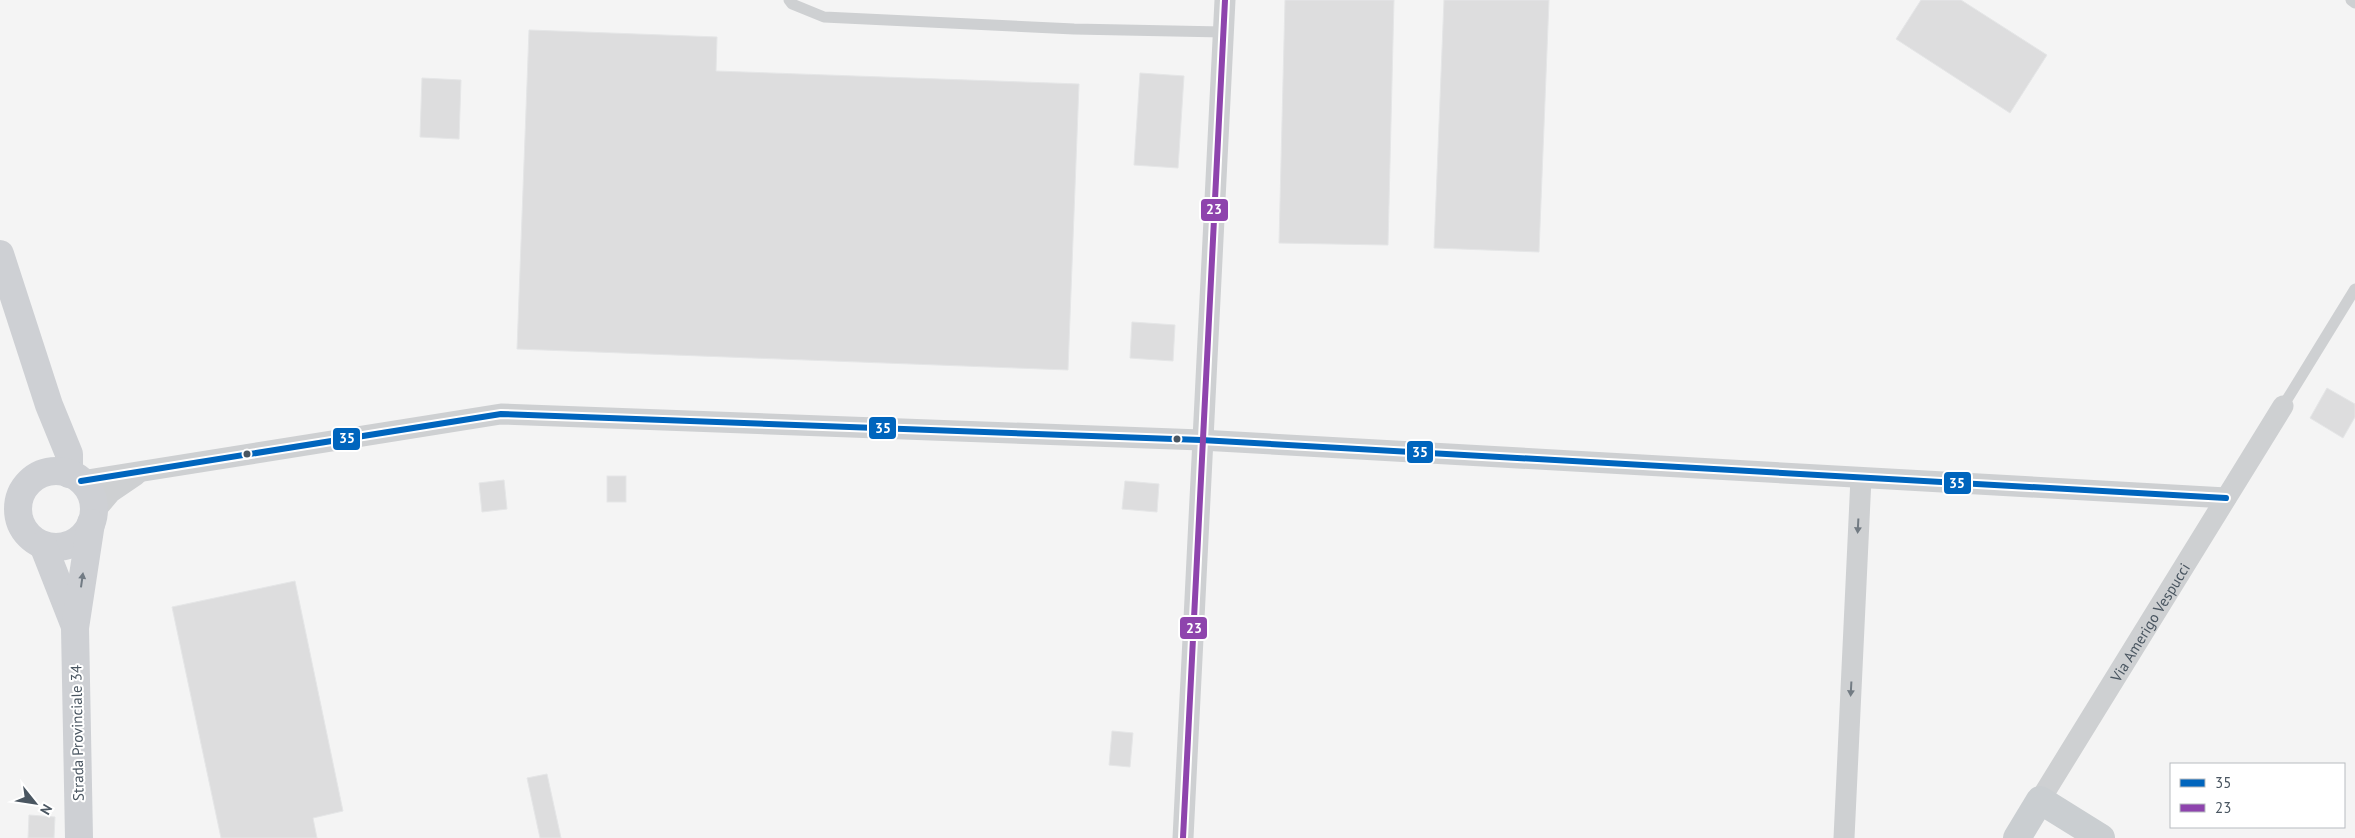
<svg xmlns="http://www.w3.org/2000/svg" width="2355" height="838" font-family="'PT Sans',sans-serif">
	<rect width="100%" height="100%" fill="#f4f4f4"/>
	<g fill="#ddddde" stroke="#e5e6e7">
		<polygon points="1285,0 1394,0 1388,245 1279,243"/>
		<polygon points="1444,0 1549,0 1539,252 1434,248"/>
		<polygon points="1921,0 1961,0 2047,55 2010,113 1896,39"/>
		<polygon points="529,30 717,37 716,71 1079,84 1068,370 517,349"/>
		<polygon points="1140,73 1184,76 1178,168 1134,165"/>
		<polygon points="422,78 461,80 459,139 420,137"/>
		<polygon points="1132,322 1175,325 1173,361 1130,358"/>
		<polygon points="2327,388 2355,404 2355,417 2343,438 2310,418"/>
		<rect x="607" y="476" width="19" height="26"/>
		<polygon points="504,480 507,509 482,512 479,483"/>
		<polygon points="1125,481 1159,484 1157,512 1122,509"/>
		<polygon points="295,581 343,811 313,818 317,838 221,838 172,607"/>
		<polygon points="1112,731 1133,733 1130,767 1109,765"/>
		<polygon points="547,774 561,838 540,838 527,778"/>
		<polygon points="29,815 55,817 54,838 28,838"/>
	</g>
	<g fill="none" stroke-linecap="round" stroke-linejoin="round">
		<g stroke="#ced0d2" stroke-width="11">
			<polyline points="789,0 792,4 824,17 1074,29 1223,32"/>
			<polyline points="2351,0 2355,3"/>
			<polyline points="2283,406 2355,289"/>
		</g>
		<g stroke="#ced0d2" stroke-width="21">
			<polyline points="81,481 501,414 1201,440 2226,498"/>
			<polyline points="94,512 111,492 136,475"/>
			<path id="s1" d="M2040,800L2283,406"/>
			<polyline points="1183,838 1225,0"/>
			<polyline points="1844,838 1861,478"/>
		</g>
		<g stroke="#ced0d4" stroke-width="28">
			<polyline points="0,254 49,405 69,454 69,474"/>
			<circle cx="56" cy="509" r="38"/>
			<polyline points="43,545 74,624"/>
			<polyline points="79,838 75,628 91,523"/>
		</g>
		<polyline stroke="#caced1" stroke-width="28" points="2017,838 2040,800 2101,838"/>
		<defs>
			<polyline id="bus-1" points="81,481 501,414 1201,440 2226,498"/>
			<polyline id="bus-2" points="1183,838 1225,0"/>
		</defs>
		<use href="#bus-1" stroke="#fff" stroke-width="10"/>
		<use href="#bus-2" stroke="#fff" stroke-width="10"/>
		<use href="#bus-1" stroke="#0065bd" stroke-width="6"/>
		<use href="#bus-2" stroke="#8e44ad" stroke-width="6"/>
	</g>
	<defs><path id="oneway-solid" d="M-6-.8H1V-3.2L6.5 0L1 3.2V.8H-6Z" transform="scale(1.25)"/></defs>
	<g fill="#727b83">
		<use href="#oneway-solid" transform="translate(1858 526) rotate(93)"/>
		<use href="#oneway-solid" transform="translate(1851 689) rotate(93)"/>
	</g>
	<use fill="#727b84" href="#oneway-solid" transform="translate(82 580) rotate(-82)"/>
	<g fill="#4a5661" stroke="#fff" stroke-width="2">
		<circle cx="1177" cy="439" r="4.5"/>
		<circle cx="247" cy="454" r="4.5"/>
	</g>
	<g text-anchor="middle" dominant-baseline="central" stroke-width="4" stroke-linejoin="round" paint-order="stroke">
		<g font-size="15" fill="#4a5661" stroke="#fff">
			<text stroke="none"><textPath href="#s1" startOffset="209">Via Amerigo Vespucci</textPath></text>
			<text transform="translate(77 733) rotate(-91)">Strada Provinciale 34</text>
		</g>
	</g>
	<g stroke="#fff" stroke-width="2">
		<rect x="1200" y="198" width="29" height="24" rx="5" fill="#8e44ad"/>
		<rect x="868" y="416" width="29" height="24" rx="5" fill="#0065bd"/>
		<rect x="332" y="427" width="29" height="24" rx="5" fill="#0065bd"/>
		<rect x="1406" y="440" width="28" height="24" rx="5" fill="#0065bd"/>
		<rect x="1943" y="471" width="29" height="24" rx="5" fill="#0065bd"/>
		<rect x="1179" y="616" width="29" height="24" rx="5" fill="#8e44ad"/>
	</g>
	<g font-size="14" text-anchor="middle" font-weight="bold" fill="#fff">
		<text x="1214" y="214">23</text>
		<text x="883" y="433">35</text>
		<text x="347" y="443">35</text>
		<text x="1420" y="457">35</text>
		<text x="1957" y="488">35</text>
		<text x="1194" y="633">23</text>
	</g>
	<rect x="2170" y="763" width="175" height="65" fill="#ffffff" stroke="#b7bbc0"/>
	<rect x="2180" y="779" width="25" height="8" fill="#0065bd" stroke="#b7bbc0"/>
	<text x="2215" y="788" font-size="15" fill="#4a5661">35</text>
	<rect x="2180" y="804" width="25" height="8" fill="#8e44ad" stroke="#b7bbc0"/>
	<text x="2215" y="813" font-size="15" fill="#4a5661">23</text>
	<g transform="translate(35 803) rotate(120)" stroke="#ffffff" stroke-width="4" paint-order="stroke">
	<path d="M0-4L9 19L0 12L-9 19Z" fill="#4a5661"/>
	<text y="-8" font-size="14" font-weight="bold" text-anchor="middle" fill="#4a5661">N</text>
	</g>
</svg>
